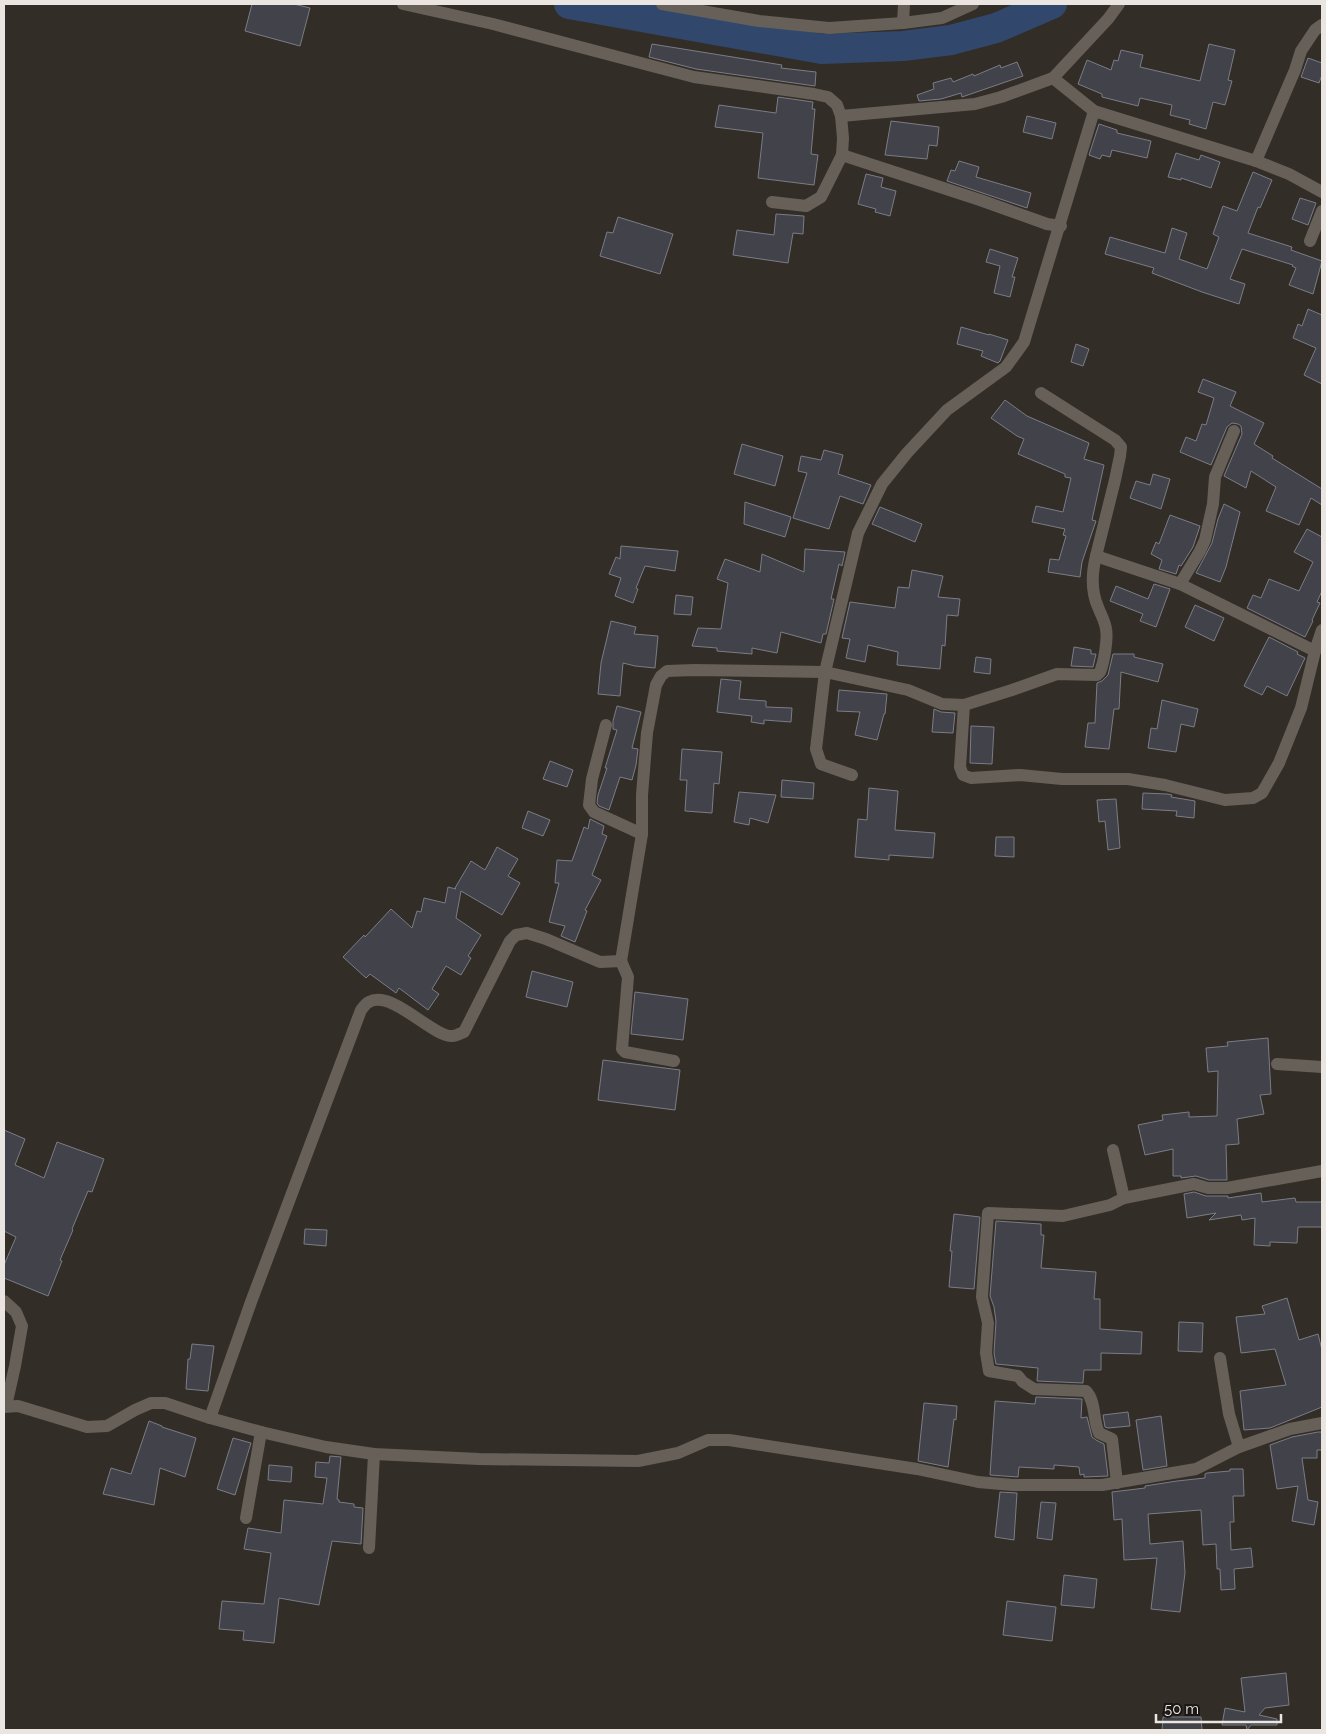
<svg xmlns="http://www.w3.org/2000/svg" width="1326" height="1734" font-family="Raleway,sans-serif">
	<rect width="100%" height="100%" fill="#332d27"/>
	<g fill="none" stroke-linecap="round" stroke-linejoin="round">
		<polyline stroke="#31486c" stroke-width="30" points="569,4 822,49 903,46 951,40 996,28 1052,4"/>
	</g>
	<g fill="#41424a" stroke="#7b7c85">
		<polygon points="252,4 294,4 310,8 300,46 245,31"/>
		<polygon points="652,44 782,65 781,68 816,72 815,86 696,69 649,57"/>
		<polygon points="1209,44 1235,50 1228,80 1232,81 1225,105 1213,102 1206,129 1189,124 1190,120 1170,115 1172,105 1140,98 1138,106 1102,97 1102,94 1078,84 1087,60 1111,70 1114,60 1118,61 1121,50 1143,55 1140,67 1200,81"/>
		<polygon points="1308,58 1322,63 1322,75 1319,83 1301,77"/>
		<polygon points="1017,62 1023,76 962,97 961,93 941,99 919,101 917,95 934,89 933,83 951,78 953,82 973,74 974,76 1000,65 1001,68"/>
		<polygon points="778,97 813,102 812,109 815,109 811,154 818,155 814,185 758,178 763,133 715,127 719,105 776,113"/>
		<polygon points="1027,116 1056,123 1052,139 1023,132"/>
		<polygon points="891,121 939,127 937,146 929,145 927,159 885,155"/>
		<polygon points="1099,124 1117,130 1117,133 1151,141 1147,158 1112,150 1110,157 1102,155 1100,159 1089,155"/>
		<polygon points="1176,153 1199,160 1201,155 1220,162 1211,188 1181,178 1181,180 1168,177"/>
		<polygon points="959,161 979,167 976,177 1031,193 1027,208 947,181 951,170 955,171"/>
		<polygon points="1253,172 1272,180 1260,208 1258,207 1248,233 1292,247 1291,250 1322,261 1313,294 1289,285 1296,268 1292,266 1293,265 1242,249 1230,279 1245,284 1239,304 1202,292 1152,273 1154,268 1105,254 1110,237 1165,253 1172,228 1187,233 1179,259 1207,269 1219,237 1213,234 1223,206 1237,211"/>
		<polygon points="866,174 883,178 881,187 896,191 890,216 875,212 876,209 858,204"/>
		<polygon points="1300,198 1316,203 1308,225 1292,219"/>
		<polygon points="776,214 804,216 803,234 793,233 788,263 733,255 737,230 774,235"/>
		<polygon points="618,217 673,234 660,274 600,256 607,232 613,233"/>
		<polygon points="990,249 1018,258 1012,277 1015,277 1010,297 994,293 1000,266 986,262"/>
		<polygon points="1308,309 1322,315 1322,384 1304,375 1316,348 1293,338 1298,324 1302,326"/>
		<polygon points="961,327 989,335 989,334 1008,340 1000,361 998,363 981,356 983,351 957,344"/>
		<polygon points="1076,344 1089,349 1083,366 1071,362"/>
		<polygon points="1203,379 1236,392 1230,406 1264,423 1254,444 1273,456 1272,458 1322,489 1322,505 1311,498 1299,525 1266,511 1276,487 1251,471 1246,488 1224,476 1242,434 1241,426 1238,424 1232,423 1227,427 1211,465 1180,452 1186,437 1196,441 1202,424 1206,425 1214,398 1198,392"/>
		<polygon points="1005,400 1027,416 1089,443 1084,459 1104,465 1092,520 1096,521 1082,562 1080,577 1048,572 1050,559 1059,560 1066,536 1063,535 1065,529 1032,522 1036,506 1063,512 1071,478 1065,477 1065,474 1018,454 1024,439 1017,436 991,418"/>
		<polygon points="742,444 783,456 775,486 734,474"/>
		<polygon points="824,450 843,455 838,474 871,485 863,504 840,496 829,529 793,518 807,473 798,471 801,456 821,460"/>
		<polygon points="1153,474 1170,479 1161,509 1130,498 1136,481 1150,485"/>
		<polygon points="745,502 791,517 785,537 744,524"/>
		<polygon points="1224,504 1240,512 1226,567 1220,582 1196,573 1212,543 1218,519"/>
		<polygon points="880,507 922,524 915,542 872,524"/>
		<polygon points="1170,515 1200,526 1193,547 1181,566 1179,565 1176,574 1159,569 1162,560 1151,554 1156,542 1159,544"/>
		<polygon points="1307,529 1322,537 1322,591 1317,602 1320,603 1312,620 1313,621 1305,637 1247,608 1253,595 1261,598 1269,579 1299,591 1313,562 1294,552"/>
		<polygon points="621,546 678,551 675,571 645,566 636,588 638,589 633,603 615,596 621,578 609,574 616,557 620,559"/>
		<polygon points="805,549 845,552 842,566 839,564 831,599 834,599 826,634 823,634 821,643 781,632 777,653 752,648 752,654 717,651 717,648 692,646 698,628 721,629 728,583 717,579 725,559 760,572 762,554 804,572"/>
		<polygon points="912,570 943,576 938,597 960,599 958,616 947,615 945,646 942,645 940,669 897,665 898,652 868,645 865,662 846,658 850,639 842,638 850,602 895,608 898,587 909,588"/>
		<polygon points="1154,584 1170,589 1156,627 1140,621 1143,614 1110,601 1116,586 1148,599"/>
		<polygon points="676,595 693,597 691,615 674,614"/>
		<polygon points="1195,605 1224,618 1214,641 1185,627"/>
		<polygon points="611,621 636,627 634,634 658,636 655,668 635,666 623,663 620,696 598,694 601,663"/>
		<polygon points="1269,637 1298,652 1297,654 1305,658 1287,696 1267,686 1262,695 1244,686"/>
		<polygon points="1074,647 1091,650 1091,654 1096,654 1093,667 1071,666"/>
		<polygon points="1113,654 1134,654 1134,657 1163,664 1158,682 1121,672 1119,709 1114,709 1109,749 1085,747 1088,723 1095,723 1097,683 1102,681 1108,675"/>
		<polygon points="976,657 991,659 990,674 974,672"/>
		<polygon points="721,679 741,681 739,699 766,701 766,707 792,708 791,722 764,720 764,724 751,722 752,716 717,712"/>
		<polygon points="839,690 887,694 885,714 884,714 877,740 855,735 860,712 837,711"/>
		<polygon points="1162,700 1198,709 1194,727 1181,724 1176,752 1148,748 1151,728 1157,729"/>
		<polygon points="617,706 641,712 632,748 638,749 636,765 632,780 620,777 609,810 599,806 597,803 598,795 607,768 605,768 617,730 613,729 613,721"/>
		<polygon points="934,709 941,712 955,713 953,733 932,732"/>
		<polygon points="971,726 994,727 992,764 970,763"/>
		<polygon points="682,749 722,752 719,784 714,783 712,813 685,811 687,780 680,780"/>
		<polygon points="550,761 573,770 567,787 543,779"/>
		<polygon points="782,780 814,783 813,799 781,797"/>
		<polygon points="869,788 898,791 895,830 935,833 933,858 889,855 889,860 855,857 858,819 867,820"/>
		<polygon points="739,792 776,795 768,823 750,818 749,825 734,822"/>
		<polygon points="1143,793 1167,794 1172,795 1171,797 1195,801 1194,818 1176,816 1177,811 1142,809"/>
		<polygon points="1116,799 1120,848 1108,850 1105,821 1099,822 1097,800"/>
		<polygon points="528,811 550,820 543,836 522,828"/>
		<polygon points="590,819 604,826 602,834 607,836 592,875 601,880 585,910 587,911 575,942 561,936 565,926 549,922 559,883 555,883 557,860 572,861 584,827 588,829"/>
		<polygon points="996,837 1014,837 1014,857 995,856"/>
		<polygon points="497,847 518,859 508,876 520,883 502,915 461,891 456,918 481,935 468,956 471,958 461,975 446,966 432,989 439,994 428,1010 399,988 396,993 370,974 366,978 343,957 364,935 365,937 391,909 412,928 417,911 421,912 424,898 445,903 448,887 456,889 455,888 471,861 485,870"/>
		<polygon points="532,971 573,982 567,1007 526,997"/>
		<polygon points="635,992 688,999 683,1040 631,1034"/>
		<polygon points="1268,1038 1271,1094 1260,1095 1264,1114 1237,1119 1239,1144 1226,1145 1227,1180 1209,1180 1196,1176 1181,1178 1181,1176 1173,1176 1173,1149 1145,1155 1138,1125 1163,1120 1162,1115 1189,1112 1189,1117 1217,1116 1218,1071 1208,1072 1206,1048 1228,1046 1227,1042"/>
		<polygon points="603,1060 680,1070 675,1110 598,1100"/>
		<polygon points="4,1130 25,1139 15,1165 44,1178 57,1142 104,1159 92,1192 88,1191 72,1229 73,1230 60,1260 62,1261 48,1296 4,1278 4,1265 16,1237 4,1231"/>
		<polygon points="1194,1192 1206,1196 1228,1196 1228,1198 1261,1193 1262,1202 1295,1198 1296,1202 1322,1202 1322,1227 1298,1227 1297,1243 1270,1242 1270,1246 1254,1245 1255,1218 1242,1220 1241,1215 1209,1220 1216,1213 1187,1218 1184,1194"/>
		<polygon points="954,1214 980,1217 974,1289 949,1287 952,1251 950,1251"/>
		<polygon points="996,1221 1041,1224 1041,1235 1044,1235 1041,1268 1096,1272 1094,1299 1100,1299 1100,1329 1142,1332 1141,1354 1101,1353 1101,1370 1084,1370 1083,1383 1037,1381 1038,1368 996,1364 994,1353 996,1321 994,1307 990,1296"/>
		<polygon points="305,1229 327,1230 326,1246 304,1244"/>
		<polygon points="1287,1298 1299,1340 1318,1334 1322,1350 1322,1407 1270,1428 1244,1430 1240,1391 1286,1385 1275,1349 1241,1353 1236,1317 1265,1314 1262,1306"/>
		<polygon points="1179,1322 1203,1323 1202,1352 1178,1351"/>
		<polygon points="192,1344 214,1346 208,1391 186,1389 188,1359 190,1359"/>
		<polygon points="1036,1397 1082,1399 1081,1418 1087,1417 1092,1437 1096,1440 1104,1444 1108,1476 1084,1477 1084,1474 1080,1475 1079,1467 1054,1465 1054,1469 1019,1467 1018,1477 990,1475 995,1401 1035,1404"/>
		<polygon points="924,1403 957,1406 956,1420 954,1419 948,1467 918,1461"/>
		<polygon points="1128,1412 1130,1426 1108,1428 1105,1427 1103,1415"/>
		<polygon points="1161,1416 1167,1466 1143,1470 1136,1420"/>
		<polygon points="149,1421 162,1426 162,1427 196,1438 185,1477 160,1468 154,1505 103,1494 111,1468 131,1474"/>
		<polygon points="1318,1432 1322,1432 1322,1450 1317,1450 1317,1458 1302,1458 1308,1500 1318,1502 1314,1525 1292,1521 1298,1486 1277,1489 1270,1445 1292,1437"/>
		<polygon points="233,1438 251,1443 235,1495 217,1489"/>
		<polygon points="330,1456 341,1457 337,1499 339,1500 339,1502 354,1504 354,1507 363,1508 361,1544 332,1541 319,1605 279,1598 274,1643 243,1640 244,1631 219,1629 222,1601 264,1604 271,1553 244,1549 248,1528 281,1533 284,1500 323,1504 327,1478 315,1477 316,1462 329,1463"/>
		<polygon points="269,1465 292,1467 291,1482 268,1480"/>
		<polygon points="1230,1469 1243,1469 1244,1496 1233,1496 1234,1522 1230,1522 1231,1550 1251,1548 1253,1567 1234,1569 1235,1589 1221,1590 1220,1569 1217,1569 1216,1544 1203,1545 1201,1510 1148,1514 1150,1544 1183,1541 1185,1573 1180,1612 1151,1609 1157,1558 1124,1560 1122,1519 1114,1520 1112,1492 1145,1488 1145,1486 1177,1481 1205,1478 1205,1474 1207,1473 1230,1471"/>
		<polygon points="1000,1492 1017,1493 1014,1540 995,1537"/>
		<polygon points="1041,1502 1056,1503 1052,1540 1037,1538"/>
		<polygon points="1064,1575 1097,1579 1094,1608 1061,1605"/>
		<polygon points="1007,1601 1056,1607 1052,1641 1003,1635"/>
		<polygon points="1286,1673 1289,1705 1265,1708 1259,1715 1277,1719 1277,1725 1251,1725 1247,1730 1246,1725 1222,1725 1225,1708 1245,1712 1241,1678"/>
		<polygon points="1163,1717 1201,1717 1202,1730 1162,1730"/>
	</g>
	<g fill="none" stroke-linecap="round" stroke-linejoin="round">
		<g stroke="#676059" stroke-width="12">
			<polyline points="403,4 493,24 694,77 814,94 828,97 837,105 841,116 843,138 842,155 821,197 806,206 772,202"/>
			<polyline points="662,4 759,21 829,28 903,23 942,18 973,4"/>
			<polyline points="903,23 904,4"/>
			<polyline points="1053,78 1094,111 1256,161 1289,174 1322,192"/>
			<polyline points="841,116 975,104 1001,97 1053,78 1108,19 1119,4"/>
			<polyline points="842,155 980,200 1047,224 1061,226"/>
			<polyline points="1256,161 1295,70 1301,51 1315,30 1322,25"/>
			<polyline points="1310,241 1322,211"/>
			<polyline points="1041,393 1115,440 1121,447 1120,456 1115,480 1096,556"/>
			<polyline points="1180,584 1200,551 1205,540 1213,504 1215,477 1234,431"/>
			<path d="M964,705L1012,690L1057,674L1097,675L1100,672C1104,662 1108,639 1106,629C1105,621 1101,615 1098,607C1091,591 1092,572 1096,556L1180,584L1315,651"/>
			<polyline points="606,725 592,779 589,805 594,812 642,834"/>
			<polyline points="852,775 821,764 816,749 825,672 858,533 882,484 907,453 947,410 1006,367 1024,342 1094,111"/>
			<polyline points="621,961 628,977 622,1049 625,1052 674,1061"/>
			<polyline points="1277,1064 1322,1067"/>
			<polyline points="1113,1150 1124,1198 1194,1184 1208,1188 1227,1188 1322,1171"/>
			<polyline points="4,1301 16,1312 22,1326 15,1366 6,1406"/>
			<polyline points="1220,1358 1229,1414 1239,1447"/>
			<polyline points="4,1407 18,1406 87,1427 107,1426 135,1410 151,1403 165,1403 210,1418 261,1432 326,1447 374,1454 479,1459 638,1461 678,1453 708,1440 729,1440 917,1469 978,1482 1013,1485 1102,1485 1196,1469 1239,1447 1290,1429 1322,1423"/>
			<path d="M210,1418L251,1302L361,1010C363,1008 366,1003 369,1002C392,989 433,1038 453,1036C456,1036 461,1033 464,1032L510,941L516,935L527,933L546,939L600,962L621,961L642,834V795L647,733L656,685L661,676L667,671L694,670L825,672L908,690L942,704L964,705L960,767L963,775L971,778L1020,775L1062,779H1128L1165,785L1225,800L1253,798L1262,793L1279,763L1301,708L1315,651L1322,630"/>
			<path d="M1117,1483L1112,1439L1099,1433C1093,1421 1096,1401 1086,1391L1034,1389L1023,1382L1018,1376L989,1371L986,1353L988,1323L982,1297L988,1213L1063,1216L1110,1205L1124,1198"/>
			<polyline points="246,1518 261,1432"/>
			<polyline points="369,1548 374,1454"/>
		</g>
	</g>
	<rect width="1326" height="1734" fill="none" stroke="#eae5e1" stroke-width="10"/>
	<path d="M1156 1714v8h125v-8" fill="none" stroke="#eae5e1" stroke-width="2.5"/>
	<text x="1164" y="1714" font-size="15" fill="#eae5e1" stroke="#191613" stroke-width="4" paint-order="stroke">50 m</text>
</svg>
